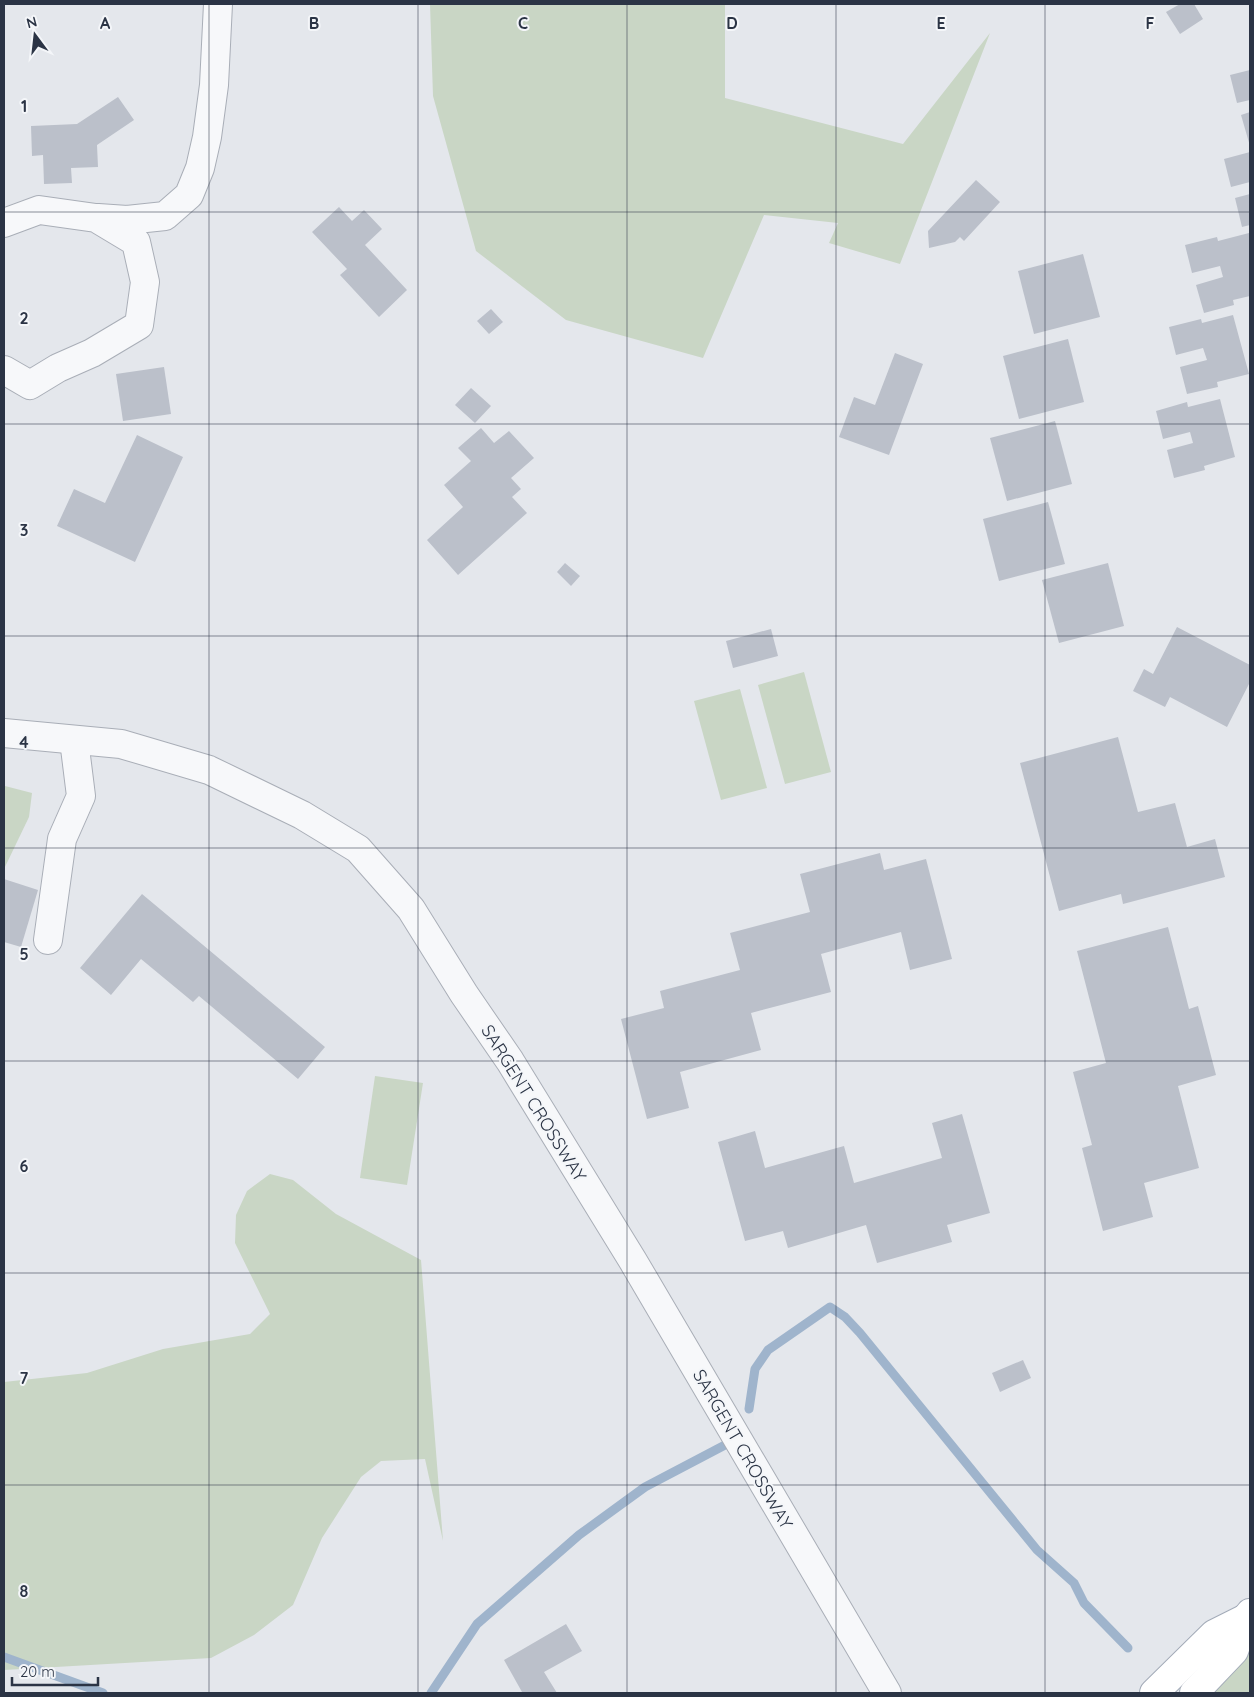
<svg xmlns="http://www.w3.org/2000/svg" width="1254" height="1697" font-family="Quicksand,sans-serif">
	<rect width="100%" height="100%" fill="#e4e7ec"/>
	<g fill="#c9d6c5">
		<polygon points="430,4 725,4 725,98 903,144 990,33 900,264 829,243 838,223 764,215 703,358 566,320 476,251 433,96"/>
		<polygon points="804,672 831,772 785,784 758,685"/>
		<polygon points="740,689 767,788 721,800 694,701"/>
		<polygon points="5,786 32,793 29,817 4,869"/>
		<polygon points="375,1076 423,1083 407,1185 360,1178"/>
		<polygon points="270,1174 293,1180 336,1214 421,1260 443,1541 425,1459 381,1461 361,1477 322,1538 293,1605 254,1635 211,1658 4,1670 4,1382 87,1373 163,1349 250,1334 270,1314 235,1243 236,1215 247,1191"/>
		<polygon points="1250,1648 1250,1693 1209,1693"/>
	</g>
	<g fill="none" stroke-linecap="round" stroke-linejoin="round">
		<g stroke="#9fb4cc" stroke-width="9">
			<polyline points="749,1409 755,1369 768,1350 830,1307 845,1317 860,1333 1037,1550 1074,1583 1084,1603 1128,1648"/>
			<polyline points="4,1657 103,1693"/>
			<polyline points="431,1693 477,1624 579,1535 645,1487 725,1445"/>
		</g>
	</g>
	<g fill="#bbc0ca">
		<polygon points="1180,4 1194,4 1203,19 1180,34 1166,12"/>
		<polygon points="1250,70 1250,100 1237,103 1230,75"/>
		<polygon points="118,97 134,120 97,145 98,167 71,168 72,183 44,184 43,155 32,156 31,126 77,124"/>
		<polygon points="1250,112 1250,146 1241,115"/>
		<polygon points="1250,152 1250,182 1231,187 1224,159"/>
		<polygon points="976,180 1000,202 964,241 960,237 955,242 929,248 928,231"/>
		<polygon points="1250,194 1250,225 1242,227 1235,198"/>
		<polygon points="339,207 352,221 364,210 382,229 365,245 407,290 379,317 340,275 347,269 312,232"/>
		<polygon points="1249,233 1250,296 1233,300 1234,305 1204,313 1196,285 1223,277 1220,266 1192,273 1185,245 1217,237 1218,241"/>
		<polygon points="1083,254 1100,317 1034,334 1018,271"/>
		<polygon points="491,309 503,322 489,334 477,321"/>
		<polygon points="1233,315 1249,374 1217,382 1218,387 1187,394 1180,367 1207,360 1203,348 1176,355 1169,327 1201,319 1202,323"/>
		<polygon points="1068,339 1084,402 1019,419 1003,356"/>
		<polygon points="895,353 923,364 889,455 839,437 854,397 875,405"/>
		<polygon points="164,367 171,414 123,421 116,374"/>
		<polygon points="471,388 491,406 475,423 455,405"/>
		<polygon points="1220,399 1235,457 1204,466 1205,470 1174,478 1167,450 1193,443 1190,432 1163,439 1156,411 1187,402 1188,407"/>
		<polygon points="1055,421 1072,484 1007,501 990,438"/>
		<polygon points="481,428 494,443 509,431 534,458 511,478 521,489 512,497 527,513 458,575 427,540 463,507 444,485 471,461 458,448"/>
		<polygon points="137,435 183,457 135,562 57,526 74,489 105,503"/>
		<polygon points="1048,502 1065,564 999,581 983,519"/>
		<polygon points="565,563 580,576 571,586 557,572"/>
		<polygon points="1108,563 1124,626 1059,643 1042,580"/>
		<polygon points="1177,627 1250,665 1250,682 1227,727 1170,697 1165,707 1133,691 1144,669 1153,674"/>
		<polygon points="771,629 778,656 733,668 726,641"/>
		<polygon points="1118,737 1138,812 1175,803 1187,847 1215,839 1225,877 1123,904 1121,894 1059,911 1020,763"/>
		<polygon points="880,853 884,870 926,859 952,959 910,970 901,932 821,954 831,992 751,1013 761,1050 680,1072 689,1108 647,1119 621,1019 664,1008 660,991 740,970 730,933 810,912 800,874"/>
		<polygon points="4,879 38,890 21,947 4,942"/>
		<polygon points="142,894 325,1047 298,1079 199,996 193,1002 141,959 111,995 80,968"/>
		<polygon points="1168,927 1189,1009 1198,1006 1216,1075 1178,1086 1199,1168 1144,1183 1153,1217 1103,1231 1082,1148 1092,1145 1073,1072 1106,1063 1077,951"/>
		<polygon points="962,1114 990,1213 947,1225 952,1242 877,1263 866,1225 788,1248 783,1231 745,1241 718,1142 755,1131 765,1168 844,1146 854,1183 942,1158 932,1123"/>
		<polygon points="1023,1360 1031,1378 1000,1392 992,1373"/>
		<polygon points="566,1624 582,1651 544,1672 557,1693 520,1693 522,1692 504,1660"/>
	</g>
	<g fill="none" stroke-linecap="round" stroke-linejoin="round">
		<defs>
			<g id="minor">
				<polyline points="98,218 127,220 165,216 189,195 200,168 207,137 214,85 218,4"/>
				<polyline points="4,223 39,210 96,218 136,242 145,282 139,325 92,353 58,368 30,385 4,370"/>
				<polyline points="4,733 121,744 209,770 302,815 358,849 411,909 464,994 510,1061 633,1261 887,1693"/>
				<polyline points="48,940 62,839 81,796 74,740"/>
			</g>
			<g id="major">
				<polyline points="1154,1693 1214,1634 1246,1618"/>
				<polyline points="1194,1693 1234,1651 1246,1618 1250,1613"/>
			</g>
		</defs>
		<use href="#minor" stroke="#a9aeb7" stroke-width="30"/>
		<use href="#major" stroke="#a3abb8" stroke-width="30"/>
		<use href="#minor" stroke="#f7f8fa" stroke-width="28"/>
		<use href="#major" stroke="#fff" stroke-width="28"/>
	</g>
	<path fill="none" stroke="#2b3445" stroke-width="1" stroke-opacity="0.55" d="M209,4V1693M418,4V1693M627,4V1693M836,4V1693M1045,4V1693M4,212H1250M4,424H1250M4,636H1250M4,848H1250M4,1061H1250M4,1273H1250M4,1485H1250"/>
	<g text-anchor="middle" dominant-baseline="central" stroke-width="4" stroke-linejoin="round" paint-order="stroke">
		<g font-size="18" fill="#2b3445" stroke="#f4f6f9">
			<text transform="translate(534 1103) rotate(58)">SARGENT CROSSWAY</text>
			<text transform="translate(743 1449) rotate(60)">SARGENT CROSSWAY</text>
		</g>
	</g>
	<g font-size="16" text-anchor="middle" font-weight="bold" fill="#2b3445" stroke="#f4f6f9" stroke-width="4" stroke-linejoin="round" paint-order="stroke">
		<text x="105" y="29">A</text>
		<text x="314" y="29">B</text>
		<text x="523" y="29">C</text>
		<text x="732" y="29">D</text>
		<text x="941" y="29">E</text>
		<text x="1150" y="29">F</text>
		<text x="24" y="112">1</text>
		<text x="24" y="324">2</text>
		<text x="24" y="536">3</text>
		<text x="24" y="748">4</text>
		<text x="24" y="960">5</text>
		<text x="24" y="1172">6</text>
		<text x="24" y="1384">7</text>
		<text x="24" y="1597">8</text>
	</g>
	<rect width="1254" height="1697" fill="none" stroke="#2b3445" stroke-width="10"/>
	<g transform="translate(35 35) rotate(345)" stroke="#f4f6f9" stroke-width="4" paint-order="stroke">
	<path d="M0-4L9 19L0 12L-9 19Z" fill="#2b3445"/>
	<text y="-8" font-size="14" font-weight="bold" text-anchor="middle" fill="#2b3445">N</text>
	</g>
	<path d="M12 1677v8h86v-8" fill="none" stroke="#2b3445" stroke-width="2.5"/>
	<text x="20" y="1677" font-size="15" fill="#2b3445" stroke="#f4f6f9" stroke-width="4" paint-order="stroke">20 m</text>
</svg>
